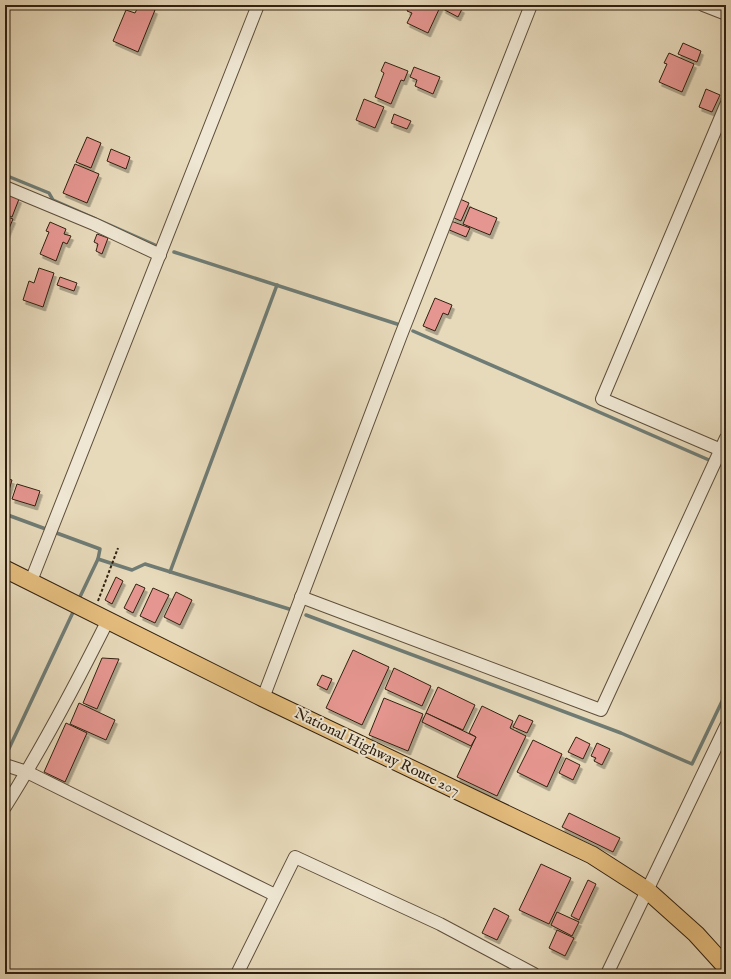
<svg xmlns="http://www.w3.org/2000/svg" width="731" height="979" font-family="'IM FELL English',serif">
	<defs>
		<filter id="shadow"><feDropShadow dx="2.5" dy="4" stdDeviation="0" flood-color="#0004"/></filter>
	</defs>
	<rect width="100%" height="100%" fill="#e7dabb"/>
	<filter id="stains"><feTurbulence type="fractalNoise" baseFrequency=".005" numOctaves="4"/><feColorMatrix values="0 0 0 0 .2 0 0 0 0 .09 0 0 0 0 .02 0 0 0 .5 -.17"/></filter>
	<radialGradient id="worn" r=".72"><stop offset=".6" stop-color="#630" stop-opacity="0"/><stop offset="1" stop-color="#630" stop-opacity=".3"/></radialGradient>
	<g fill="none" stroke-linecap="round" stroke-linejoin="round">
		<g stroke="#6f7c75" stroke-width="3.5">
			<polyline points="5,175 49,193 53,200 155,245"/>
			<polyline points="174,252 397,324"/>
			<polyline points="413,331 709,460"/>
			<polyline points="722,466 726,468"/>
			<polyline points="5,514 100,549 98,559 78,601"/>
			<polyline points="98,559 132,570 145,564 289,609"/>
			<polyline points="170,572 277,285"/>
			<polyline points="306,615 621,733 692,764 726,693"/>
			<polyline points="5,757 75,608"/>
		</g>
	</g>
	<g fill="#e59690" stroke="#302010" filter="url(#shadow)">
		<polygon points="139,5 144,5 155,10 138,52 113,41 126,10 135,13"/>
		<polygon points="410,5 441,5 428,33 407,23 412,13 407,11"/>
		<polygon points="444,5 454,5 462,9 458,17 443,9"/>
		<polygon points="683,43 701,51 697,62 678,54"/>
		<polygon points="669,53 694,64 682,92 659,82 667,64 664,63"/>
		<polygon points="385,62 408,71 404,81 401,80 391,104 375,97 384,73 381,71"/>
		<polygon points="414,67 440,77 433,94 415,86 417,80 410,77"/>
		<polygon points="706,89 720,95 712,112 699,107"/>
		<polygon points="364,99 384,107 375,128 356,120"/>
		<polygon points="394,114 411,121 407,129 391,123"/>
		<polygon points="87,137 101,143 91,168 76,162"/>
		<polygon points="111,149 130,157 126,169 107,161"/>
		<polygon points="75,164 99,174 87,203 63,193"/>
		<polygon points="5,194 19,199 12,217 5,214"/>
		<polygon points="460,199 469,203 461,221 452,217"/>
		<polygon points="470,207 497,218 490,235 463,224"/>
		<polygon points="5,216 13,219 5,238"/>
		<polygon points="451,221 470,228 466,237 447,229"/>
		<polygon points="50,222 66,229 64,234 71,236 67,244 63,242 56,261 40,254 49,232 46,231"/>
		<polygon points="97,234 108,238 102,254 96,251 98,244 94,242"/>
		<polygon points="39,268 54,273 43,307 23,300 29,281 34,283"/>
		<polygon points="60,277 77,283 74,291 57,285"/>
		<polygon points="435,298 452,305 448,315 443,313 435,331 423,326"/>
		<polygon points="5,478 12,480 7,497 5,496"/>
		<polygon points="17,484 40,491 35,506 12,499"/>
		<polygon points="116,577 123,581 112,604 105,600"/>
		<polygon points="136,584 145,588 133,613 124,608"/>
		<polygon points="153,588 169,595 155,623 140,616"/>
		<polygon points="176,592 192,600 180,625 164,617"/>
		<polygon points="353,650 389,667 362,725 326,708"/>
		<polygon points="102,658 119,659 97,709 83,703"/>
		<polygon points="394,668 431,686 422,706 385,689"/>
		<polygon points="322,675 332,679 327,690 317,685"/>
		<polygon points="438,687 475,705 463,730 426,713"/>
		<polygon points="384,698 423,714 408,751 369,735"/>
		<polygon points="79,703 115,720 106,740 70,724"/>
		<polygon points="482,706 513,721 510,728 526,736 497,796 457,777 476,737 469,733"/>
		<polygon points="426,713 476,737 471,746 422,722"/>
		<polygon points="519,715 533,721 527,733 513,727"/>
		<polygon points="66,723 87,733 65,782 44,772"/>
		<polygon points="576,737 590,744 583,759 568,752"/>
		<polygon points="533,740 562,754 547,787 517,772"/>
		<polygon points="597,743 610,749 602,765 594,761 596,758 591,756"/>
		<polygon points="566,758 580,765 573,780 559,773"/>
		<polygon points="569,813 620,838 613,852 562,827"/>
		<polygon points="541,864 571,878 549,924 519,910"/>
		<polygon points="588,880 596,884 579,920 571,916"/>
		<polygon points="494,908 509,916 497,940 482,933"/>
		<polygon points="557,912 579,922 572,936 551,925"/>
		<polygon points="557,930 574,938 565,956 549,948"/>
	</g>
	<g fill="none" stroke-linecap="round" stroke-linejoin="round">
		<defs>
			<g id="minor">
				<polyline points="703,5 726,14"/>
				<polyline points="5,187 94,224 160,255"/>
				<polyline points="721,450 602,399 726,105"/>
				<polyline points="31,581 258,5"/>
				<polyline points="301,597 601,710 726,438"/>
				<polyline points="263,698 401,335 531,5"/>
				<polyline points="5,765 27,772 275,895"/>
				<path d="M5,807C43,747 76,684 108,620"/>
				<polyline points="237,974 295,857 440,924 534,974"/>
				<polyline points="607,974 726,726"/>
			</g>
			<polyline id="highway" points="5,569 263,698 592,855 648,891 696,934 726,967"/>
		</defs>
		<use href="#minor" stroke="#5e4e3b" stroke-width="14"/>
		<use href="#highway" stroke="#302010" stroke-width="19"/>
		<polyline stroke="#302010" stroke-width="2" stroke-dasharray="3 2" stroke-linecap="butt" points="98,601 118,548"/>
		<use href="#minor" stroke="#efe7d3" stroke-width="12"/>
		<use href="#highway" stroke="#e4bd7e" stroke-width="17"/>
	</g>
	<g text-anchor="middle" dominant-baseline="central" stroke-width="4" stroke-linejoin="round" paint-order="stroke">
		<g font-size="15" fill="#302010" stroke="#efe7d3">
			<text transform="translate(377 752) rotate(26)">National Highway Route 207</text>
		</g>
	</g>
	<rect width="731" height="979" fill="none" stroke="#e7dabb" stroke-width="20"/>
	<rect x="6" y="6" width="719" height="967" fill="none" stroke="#302010" stroke-width="2"/>
	<rect x="10" y="10" width="711" height="959" fill="none" stroke="#302010"/>
	<rect width="100%" height="100%" filter="url(#stains)"/>
	<rect width="100%" height="100%" fill="url(#worn)"/>
</svg>
